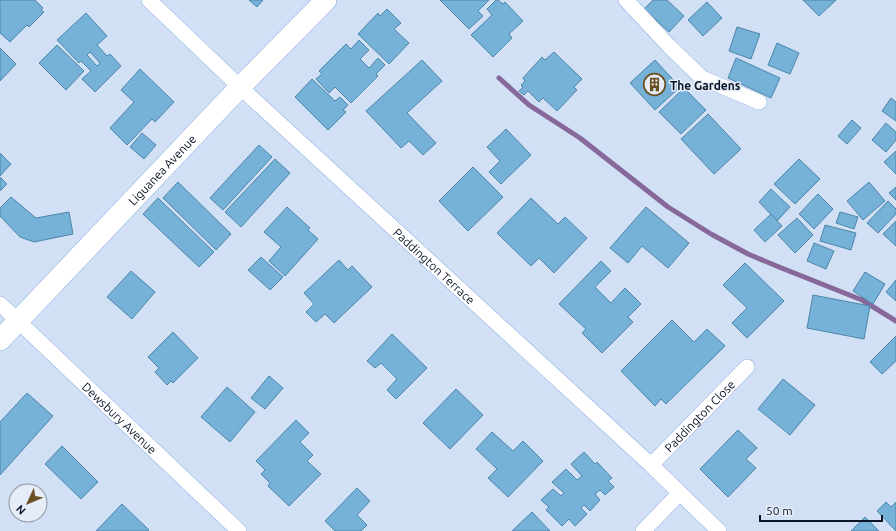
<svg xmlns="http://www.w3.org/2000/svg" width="896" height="531" font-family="Ubuntu,sans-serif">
	<rect width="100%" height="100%" fill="#d2e0f6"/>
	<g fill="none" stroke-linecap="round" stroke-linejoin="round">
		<polyline stroke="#86689a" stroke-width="5" points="499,78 529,105 580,138 668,207 711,234 748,254 779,267 862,300 896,321"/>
	</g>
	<g fill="#76b1d7" stroke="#4c86aa" fill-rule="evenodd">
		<polygon points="0,0 35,0 43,8 41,10 44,12 29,27 27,25 10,42 0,33"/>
		<polygon points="249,0 263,0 257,7"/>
		<polygon points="440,0 489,0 478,11 483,16 469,29"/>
		<polygon points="496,0 498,0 503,4 505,2 523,21 509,34 512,38 493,57 471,35 492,15 487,9"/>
		<polygon points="653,0 667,0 684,16 669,32 644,9"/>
		<polygon points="803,0 836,0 819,16"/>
		<polygon points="707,2 722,18 703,36 688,20"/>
		<polygon points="387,9 401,23 394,29 409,43 389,64 358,34 378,13 380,16"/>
		<path d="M86,13L107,36L97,45L107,56L110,54L121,66L95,92L82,79L91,71L81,61L79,63L57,40ZM90,52L100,63L97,66L87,55Z"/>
		<polygon points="737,27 760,34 751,59 729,51"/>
		<polygon points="359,40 369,50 360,59 369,68 378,58 385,65 376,74 378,76 351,103 335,87 329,93 316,79 322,74 319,71 346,44 351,49"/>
		<polygon points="777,43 799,53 790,74 768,65"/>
		<polygon points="57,45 84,71 66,90 39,63"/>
		<polygon points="0,48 16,64 0,81"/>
		<polygon points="554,52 582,79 574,87 577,90 557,111 543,98 539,102 528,91 524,95 519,91 523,87 521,85 525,81 523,78 542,57 545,60"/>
		<polygon points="736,58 780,78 771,98 728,78"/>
		<polygon points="422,60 442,81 407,113 436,143 423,155 409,141 401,148 366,111"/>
		<polygon points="655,60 680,87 655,110 630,83"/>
		<polygon points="140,69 174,102 155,122 152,119 127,145 110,128 134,102 121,90"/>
		<polygon points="312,79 335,101 340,97 348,105 343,110 346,112 328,130 295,97"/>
		<polygon points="684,88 706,110 681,134 659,112"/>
		<polygon points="891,98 896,102 896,121 882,111"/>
		<polygon points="708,114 741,149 714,174 681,139"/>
		<polygon points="852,120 861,128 847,144 838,136"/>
		<polygon points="886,123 896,132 896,140 886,152 872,140"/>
		<polygon points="506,129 531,155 501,184 489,172 500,161 487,147"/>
		<polygon points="142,133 156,145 144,159 130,147"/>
		<polygon points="259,145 272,157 223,210 210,198"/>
		<polygon points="896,151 896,174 884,162"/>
		<polygon points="0,153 11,164 0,176"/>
		<polygon points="275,159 290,173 241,227 225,212"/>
		<polygon points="799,159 820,179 795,204 774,184"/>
		<polygon points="473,167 503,197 468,231 439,201"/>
		<polygon points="0,177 7,184 0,191"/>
		<polygon points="178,182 231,234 216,250 163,198"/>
		<polygon points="869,182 885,201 863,220 847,201"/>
		<polygon points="896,187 896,200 889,193"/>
		<polygon points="771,189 790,207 777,221 759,202"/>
		<polygon points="818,194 833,209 814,229 799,214"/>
		<polygon points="11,197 36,218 69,212 73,234 34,242 20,237 0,216 0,208"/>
		<polygon points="158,198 214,252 199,267 143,214"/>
		<polygon points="531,198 558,224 565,217 587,238 554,273 539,258 531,266 497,233"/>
		<polygon points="888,201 896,209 896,214 878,233 867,223"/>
		<polygon points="287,207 310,228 308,230 318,239 285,276 269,261 281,247 264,232"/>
		<polygon points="646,207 689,243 668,268 642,246 628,263 610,248"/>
		<polygon points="840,212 858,217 854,229 836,223"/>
		<polygon points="771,214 782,226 765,242 754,230"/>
		<polygon points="797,218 813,235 795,253 778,235"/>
		<polygon points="896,221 896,246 883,234"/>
		<polygon points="825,225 856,233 851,250 820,241"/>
		<polygon points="814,243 834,251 826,269 807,261"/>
		<polygon points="261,257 283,277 270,290 248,270"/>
		<polygon points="339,260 348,270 352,266 372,287 334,323 325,314 316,322 306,312 314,304 304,293"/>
		<polygon points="601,261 611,271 595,287 611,303 625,288 641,304 628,317 633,322 602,353 582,333 586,329 559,304"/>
		<polygon points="745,263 784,301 747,338 732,323 747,308 723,285"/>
		<polygon points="131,271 155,292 132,319 107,297"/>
		<polygon points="865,272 885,284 873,304 853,291"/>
		<polygon points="896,280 896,301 886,292"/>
		<polygon points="813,295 870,306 864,339 807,328"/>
		<polygon points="672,320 694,342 707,329 725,346 666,404 661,399 655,406 621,371"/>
		<polygon points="173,332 198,358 173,383 171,381 167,385 155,372 159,368 148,357"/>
		<polygon points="392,334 427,368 396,399 387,390 397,379 381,363 375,368 367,361"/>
		<polygon points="896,336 896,361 882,374 870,362"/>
		<polygon points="269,376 283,388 265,409 251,398"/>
		<polygon points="783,379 815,405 790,435 758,409"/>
		<polygon points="227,387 255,412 230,442 201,417"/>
		<polygon points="456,389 483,415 450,449 423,423"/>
		<polygon points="27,393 53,416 0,475 0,422"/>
		<polygon points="296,420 309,433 300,442 313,455 307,461 321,474 289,506 268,486 270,483 261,474 265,470 256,461"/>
		<polygon points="738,430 757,448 746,459 756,468 728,497 700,469"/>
		<polygon points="492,432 513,451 523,441 543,461 508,497 488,478 497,469 476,449"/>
		<polygon points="62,446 98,482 81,499 45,464"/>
		<polygon points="584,452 595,464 597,462 612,478 608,481 614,487 605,495 600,490 595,494 600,500 590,511 584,505 581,508 587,514 575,526 569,519 562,526 546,510 549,507 541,500 553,489 561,496 564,493 552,482 566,469 577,480 582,476 571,464"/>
		<polygon points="357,488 370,501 357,515 367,525 361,531 335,531 325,521"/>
		<polygon points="886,502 891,507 896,502 896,531 877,511"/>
		<polygon points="122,504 149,530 148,531 96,531"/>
		<polygon points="532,512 550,531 512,531"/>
		<polygon points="865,517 879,531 851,531"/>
	</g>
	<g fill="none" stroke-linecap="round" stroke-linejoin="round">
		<defs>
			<g id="street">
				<path id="s1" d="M149,0L240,87L651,465L719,531"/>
				<polyline points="626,0 669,46 702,78 759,102"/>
				<path id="s2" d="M0,304L239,531"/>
				<path id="s3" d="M651,465L747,367"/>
				<polyline points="643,531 679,494"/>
			</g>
			<g id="secondary">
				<path id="s4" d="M0,340L240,87L326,0"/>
			</g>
		</defs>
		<use href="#street" stroke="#8baddf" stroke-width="16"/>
		<use href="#secondary" stroke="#8baddf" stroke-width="22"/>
		<use href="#street" stroke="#fff" stroke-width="15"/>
		<use href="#secondary" stroke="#fff" stroke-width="21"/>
	</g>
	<defs>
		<symbol id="building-ring" viewBox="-11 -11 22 22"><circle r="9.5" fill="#e6edf8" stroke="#6b5022" stroke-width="1.5"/><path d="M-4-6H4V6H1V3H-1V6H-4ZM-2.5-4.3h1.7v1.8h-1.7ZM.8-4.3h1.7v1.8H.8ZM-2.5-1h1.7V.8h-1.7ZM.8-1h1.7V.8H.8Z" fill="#6b5022"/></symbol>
	</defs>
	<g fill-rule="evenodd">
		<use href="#building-ring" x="642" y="72" width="25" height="25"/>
	</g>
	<g text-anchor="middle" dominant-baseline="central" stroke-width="3" stroke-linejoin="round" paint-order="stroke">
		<g font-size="12" font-weight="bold" fill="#091527" stroke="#e6edf8" text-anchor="start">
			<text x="670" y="85">The Gardens</text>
		</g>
		<g font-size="12" fill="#091527" stroke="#e6edf8">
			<text stroke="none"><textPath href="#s4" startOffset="235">Liguanea Avenue</textPath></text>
			<text stroke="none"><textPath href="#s1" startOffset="390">Paddington Terrace</textPath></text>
			<text stroke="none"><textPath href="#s3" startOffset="69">Paddington Close</textPath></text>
			<text stroke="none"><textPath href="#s2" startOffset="165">Dewsbury Avenue</textPath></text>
		</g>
	</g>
	<g transform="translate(28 503) rotate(226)"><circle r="19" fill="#e6edf8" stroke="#8e97a4"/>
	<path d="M0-3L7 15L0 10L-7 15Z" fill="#6b5022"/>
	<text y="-6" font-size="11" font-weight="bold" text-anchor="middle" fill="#091527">N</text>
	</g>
	<path d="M760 515v6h122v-6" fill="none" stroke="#091527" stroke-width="2"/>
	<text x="766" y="515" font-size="12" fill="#091527" stroke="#e6edf8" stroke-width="3" paint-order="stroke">50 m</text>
</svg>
